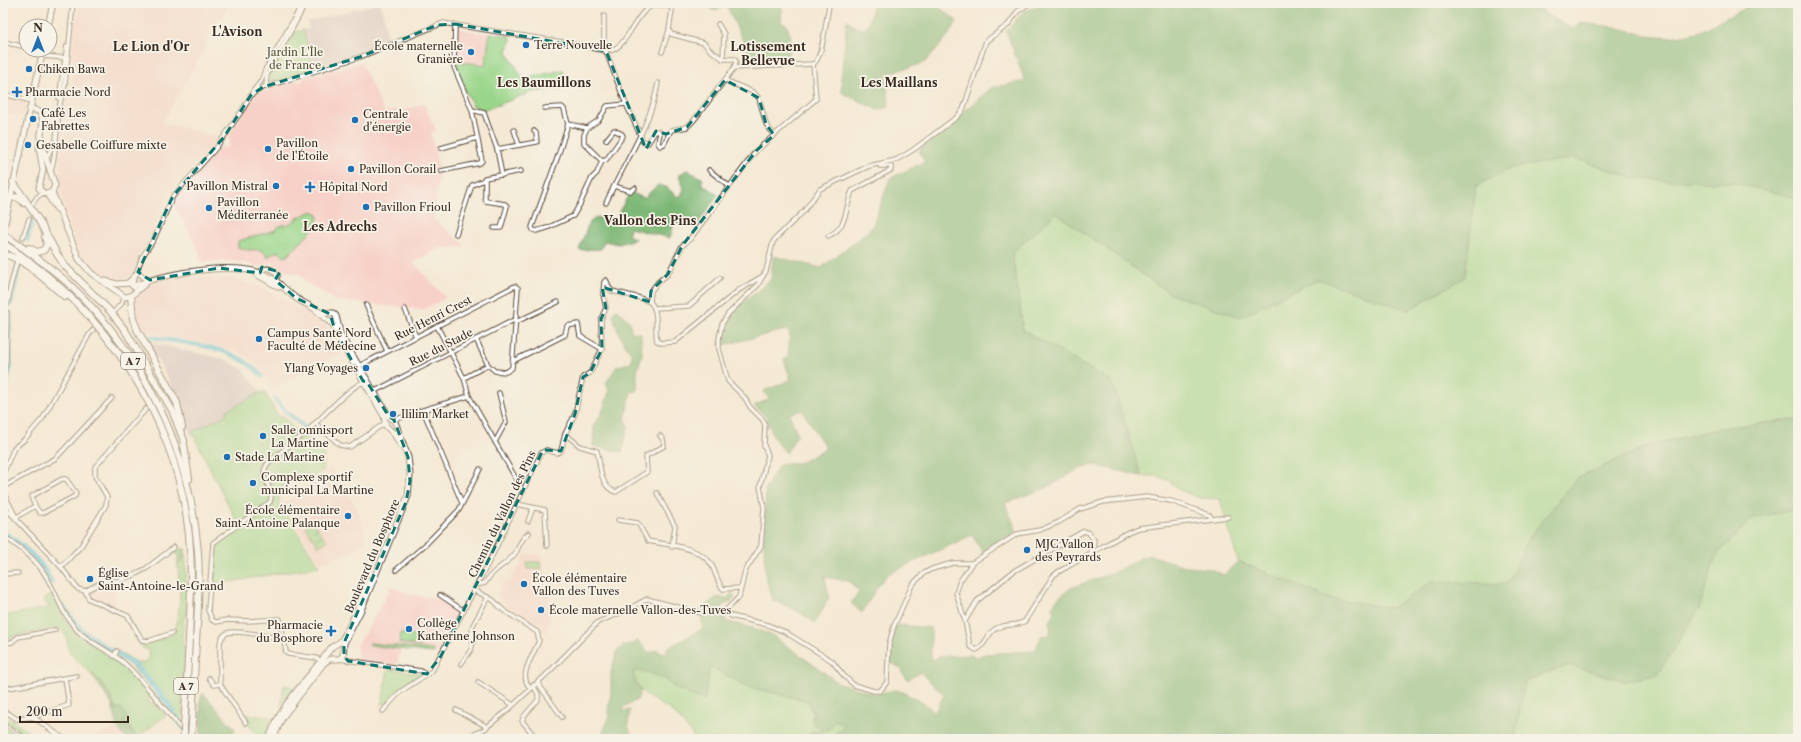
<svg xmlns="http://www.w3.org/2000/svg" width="1801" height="742" font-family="'Libre Caslon Text',serif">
	<rect width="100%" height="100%" fill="#f7f3e8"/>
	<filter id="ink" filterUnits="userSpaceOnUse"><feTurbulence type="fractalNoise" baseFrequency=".025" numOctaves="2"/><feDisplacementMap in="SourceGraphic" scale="8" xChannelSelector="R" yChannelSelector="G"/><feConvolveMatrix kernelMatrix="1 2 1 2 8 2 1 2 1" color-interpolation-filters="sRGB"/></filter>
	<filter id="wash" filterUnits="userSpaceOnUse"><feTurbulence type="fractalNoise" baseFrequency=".012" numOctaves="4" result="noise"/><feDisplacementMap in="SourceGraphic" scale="16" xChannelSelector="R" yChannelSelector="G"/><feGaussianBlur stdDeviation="0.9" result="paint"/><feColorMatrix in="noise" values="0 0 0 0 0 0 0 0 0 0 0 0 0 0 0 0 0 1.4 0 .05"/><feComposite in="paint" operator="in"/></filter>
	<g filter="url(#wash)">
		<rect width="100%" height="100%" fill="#f4e9d4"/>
		<g fill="#f7d1c7">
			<polygon points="78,3 231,3 213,29 198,61 162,123 220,137 173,188 162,208 151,236 141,252 135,269 132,275 121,280 107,279 97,274 80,254 66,216 60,191 59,149 66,95 71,94 74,58 71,58 77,14 79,15"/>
			<polygon points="458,28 482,33 483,32 490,33 485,65 455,61 456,31"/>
			<polygon points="361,62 384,112 397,110 399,113 424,103 436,131 431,133 439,169 434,219 465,245 462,247 441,248 413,262 446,298 422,310 421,309 336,301 322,291 305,282 303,281 304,278 296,273 294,274 288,271 286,272 272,261 260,267 242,262 225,261 202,262 196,245 174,205 181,190 221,147 228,148 230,141 228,137 256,94 298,80 299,82 302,81 302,79 320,73 321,74"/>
			<polygon points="3,96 24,101 26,104 24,116 3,112"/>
			<polygon points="185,277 212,277 213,281 231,278 262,288 299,309 300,307 321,320 330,330 343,352 275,388 255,362 235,350 143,331 135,314 134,303 137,293 146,285"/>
			<polygon points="332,467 359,512 366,541 354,550 321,564 282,503 296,496 296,493"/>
			<polygon points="525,553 542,555 548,594 552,608 546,634 508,608 497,596 504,580 509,581 520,565"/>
			<polygon points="104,583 111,584 116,591 114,609 90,598 87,592"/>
			<polygon points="387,585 413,595 438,599 459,611 437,654 400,650 397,665 361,660 357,657 358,651 356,649 382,603 384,604 386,593 389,594 390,588"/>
			<polygon points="118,728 126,739 76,739 102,733"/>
		</g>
		<g fill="#d2bfc0">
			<polygon points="378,3 381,3 388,40 352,56 314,68 303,30 309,29 308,22"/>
			<polygon points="147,342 224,359 244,370 261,393 226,411 227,413 190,433 178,397"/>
			<polygon points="3,720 34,739 22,739 3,725"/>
		</g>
		<g fill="#9ad689" stroke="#6a8054">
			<polygon points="303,30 314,68 273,82 270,80 269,74 291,34"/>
			<path d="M490,33L509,36L511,39L507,52L523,79L563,70C565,77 569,83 563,88L531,92L485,110L473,106L459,77L455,61L485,65Z"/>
			<polygon points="1574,158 1636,179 1733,183 1798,198 1798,421 1792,420 1721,428 1648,446 1576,479 1531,535 1507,584 1433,581 1392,608 1328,598 1238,561 1220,499 1200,498 1177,489 1170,481 1156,476 1141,476 1112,382 1023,330 1012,253 1056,213 1171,294 1240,317 1318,279 1408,310 1465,277 1476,186 1511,168"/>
			<path d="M313,211L318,214C321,225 295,248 287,256L284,257L278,251L267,257C263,244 247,254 238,247V241L276,230V228L284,224L285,226L295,221V219Z"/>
			<polygon points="264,391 279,418 282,416 302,438 306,436 326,456 316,463 321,460 324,463 322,464 324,470 308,481 303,473 276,492 280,500 278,502 319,566 213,585 216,549 219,542 240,528 192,432 227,414 226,411"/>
			<polygon points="1798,509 1798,739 1515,739 1525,681 1569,665 1625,681 1699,609 1716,556 1753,518"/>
			<polygon points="312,521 317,528 313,531 318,528 322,535 315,540 305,527"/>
			<polygon points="323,535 327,541 318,547 315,541"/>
			<path d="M185,548L187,595L186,617H184L182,643L185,644L182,721L177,716L168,701L144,672L136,664L117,652L118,651L140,664L147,660L149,653L146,648L144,649L133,635V627L126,615L136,630L138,640C150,645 162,638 174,634L173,630L176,629L180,601L178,565L183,560Z"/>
			<polygon points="527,562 540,562 541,569 527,569"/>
			<path d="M52,595L66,622L78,635L122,664L150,695L148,700L152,705L157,704L166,715L137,738L124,721L128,718L115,709L112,698L107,693L102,683L70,654C66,645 69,634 59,628L3,638V616L49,608L44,599Z"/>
			<polygon points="401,633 422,636 420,646 399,643"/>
			<polygon points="370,643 433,650 433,653 369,645"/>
			<path d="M115,655C126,660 140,668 146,680C148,682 148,686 150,689L131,666Z"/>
			<path d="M710,666L748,687L809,701L810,709L813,710L812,722L822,728L829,729L835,720L845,725L829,739L823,736L822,733L812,731V738L809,739H695C690,732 684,723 678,717C659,698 640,701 632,671L647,672L667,680L673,687L705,698Z"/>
			<path d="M388,669L418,673L421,676C411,682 393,690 389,702L382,704Z"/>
			<polygon points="284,685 295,688 281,706"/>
			<polygon points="242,714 276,718 267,736 257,736"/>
			<path d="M3,716L12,721L13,718L14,719V722L39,739C27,739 13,726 3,720Z"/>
			<polygon points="3,725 22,739 15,739 4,731"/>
		</g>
		<g fill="#7bb775" stroke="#5b704a">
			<polygon points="717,3 726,3 727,5 729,3 774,3 782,9 781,22 786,24 791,36 787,60 784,63 754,65 727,6 713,11 710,8"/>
			<polygon points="873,3 918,3 937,6 957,21 947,37 924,63 886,74 889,107 878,110 842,93 841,79 847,20 856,28 866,29 871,16"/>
			<polygon points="1043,3 1540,3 1544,13 1573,29 1580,25 1580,23 1615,27 1645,35 1671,37 1699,32 1755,3 1798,3 1798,198 1733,183 1636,179 1574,158 1511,168 1476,186 1465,277 1408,310 1318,279 1240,317 1171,294 1056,213 1012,253 1023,330 1112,382 1141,476 1093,465 1082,467 1048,487 1005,503 1017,532 983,553 972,535 888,574 877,587 862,613 851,603 859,592 849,581 825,577 829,597 815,623 796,610 773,600 766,578 764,544 766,488 779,465 802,462 826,448 802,410 789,414 798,434 786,453 774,438 766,417 754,406 769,399 764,391 791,380 784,360 788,356 790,333 786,330 719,346 725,326 741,304 754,294 771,279 773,256 821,268 872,228 890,178 925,162 919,151 991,88 1025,81 1006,31 1023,12"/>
			<polygon points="687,170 703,179 701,183 718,195 695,227 674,223 670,238 630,228 628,235 635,239 619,244 604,241 601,249 579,250 589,223 597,217 614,221 630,192 644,198 658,185 666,187 679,198 684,190 679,175"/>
			<path d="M617,309L630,322L631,332L641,333L642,355L637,371V391L631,392L625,419L628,426L622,452L593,446L594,424L601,415L609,392L606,383L617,366L631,363L632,354C622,341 616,330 613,314Z"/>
			<polygon points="1792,420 1798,421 1798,509 1753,518 1716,556 1699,609 1657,675 1625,681 1569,665 1525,681 1515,739 829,739 845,725 835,720 829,729 823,731 812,722 813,710 810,710 809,701 748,687 710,666 705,699 702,700 673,687 667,680 647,672 633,671 635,682 641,691 637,700 623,707 623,711 630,710 628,725 632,739 600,739 610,716 608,709 611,693 611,672 617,651 625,645 634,644 637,640 649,653 658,650 659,653 668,652 667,648 703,629 701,609 717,597 726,599 732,593 735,597 731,602 723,605 721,608 725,615 725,621 756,629 773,636 839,683 875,694 896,690 903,692 923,703 935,712 944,695 920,672 908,680 902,672 903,670 894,664 889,663 891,641 896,625 931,628 931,660 943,656 972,655 974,658 986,654 1033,651 1036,648 1042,635 1048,636 1051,629 1049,625 1054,613 1054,609 1052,608 1057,599 1071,588 1115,572 1141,558 1150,555 1188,567 1210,569 1224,575 1238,561 1328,598 1392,608 1433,581 1507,584 1531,535 1576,479 1648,446 1721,428"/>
			<polygon points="179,549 184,549 183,560 178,565 178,554 170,553"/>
			<path d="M90,672C102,681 111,695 115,709L121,708L128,718L124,721L137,738L136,739H126L118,728L112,705Z"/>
			<polygon points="203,693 235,729 232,735 223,733 222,739 201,739 200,700"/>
			<polygon points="811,731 822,733 823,736 826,739 809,739 812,738 809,735"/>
		</g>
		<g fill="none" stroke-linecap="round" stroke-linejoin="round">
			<g stroke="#5bc1d9" stroke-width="4">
				<path d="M151,337C189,344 235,345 262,376"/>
				<polyline points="275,399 283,409 307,429"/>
			</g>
			<g stroke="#5bc1d9" stroke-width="6">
				<polyline points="27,239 31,222"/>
				<polyline points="11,303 19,263"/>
				<polyline points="3,394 10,366 9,342 8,339 10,313"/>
				<path d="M3,533C25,548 39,558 51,582"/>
				<polyline points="63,607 83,632 101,645 135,665 168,704 175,716 194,739"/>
			</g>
		</g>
	</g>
	<g filter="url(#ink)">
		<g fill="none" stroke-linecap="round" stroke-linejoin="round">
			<g stroke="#cfc3b0" stroke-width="3.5" stroke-dasharray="3.5 2" stroke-linecap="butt">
				<polyline points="19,254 23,237"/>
				<polyline points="7,313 8,303"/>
				<polyline points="701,613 721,612"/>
			</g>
			<defs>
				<g id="street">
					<polyline points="604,16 604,44 606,51 623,97 643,141 648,143 655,132 658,131 660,133 658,143 660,146 664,144 671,130 687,127 694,120 734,68 736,62 735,59 723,59 710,50 704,43 671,34 669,30"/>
					<polyline points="455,24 454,67 472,110 484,113 497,149 502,175"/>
					<polyline points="718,24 724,34 723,59"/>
					<polyline points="3,42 26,47"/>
					<polyline points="591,48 606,51"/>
					<path d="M612,50C629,45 637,7 656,5C661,4 667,6 672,7"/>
					<polyline points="662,52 669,30 673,3"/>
					<polyline points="42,56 66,58"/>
					<path d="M813,64C823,60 826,17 829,6"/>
					<polyline points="734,68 813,64"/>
					<polyline points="725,80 753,92 759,98 766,124 774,135"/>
					<polyline points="265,87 360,57 443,23 613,50"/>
					<polyline points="3,94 32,101"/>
					<polyline points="251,95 266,86 267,75 306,3"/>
					<polyline points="59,98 67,46"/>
					<polyline points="545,108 562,107 564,109 568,124 558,156 532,227 533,230 536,231 547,228 573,216 580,204 592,178 597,173 602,161 584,143 584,135 587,128"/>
					<polyline points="568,124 587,128 599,120 607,106 626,104"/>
					<polyline points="514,130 519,145"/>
					<polyline points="441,148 477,138"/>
					<polyline points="497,149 537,142 536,133 534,131"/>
					<polyline points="46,160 53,144"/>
					<polyline points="602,161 606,160 623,136 622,134 614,130 606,140"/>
					<polyline points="709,170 729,186"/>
					<polyline points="51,171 54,158 60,103 65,85 73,3"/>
					<polyline points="441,171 480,163 482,161 472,110"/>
					<polyline points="485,178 485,199 486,201 505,204 507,206 501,228 494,228"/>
					<polyline points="614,186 631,191 635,188"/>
					<polyline points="3,201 8,203"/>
					<polyline points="33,203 37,197 43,193"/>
					<path d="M606,203C623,164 651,126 658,83"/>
					<polyline points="456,234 472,185 482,181 485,178 521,171"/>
					<path d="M828,236C848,228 845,208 852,191L891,170V166H880"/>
					<polyline points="23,237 29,219"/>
					<polyline points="138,272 145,279 150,280"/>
					<path d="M260,274L262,270C269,266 274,270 278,276L274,280"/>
					<path d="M763,276L739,290L675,342L661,343L657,341C654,329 660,312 650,302L651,291L658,282L668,274L682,246L690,239L756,151L816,99L813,64"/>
					<polyline points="127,283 136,274"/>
					<polyline points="132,285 142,257 154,239 173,196 216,148 243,109 254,90 261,81 266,68 303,3"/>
					<polyline points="8,303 10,288 17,261"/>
					<polyline points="366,305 387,351"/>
					<polyline points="655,308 689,306 720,278"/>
					<polyline points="405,309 416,337"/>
					<polyline points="115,311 122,303 123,296"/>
					<polyline points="516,322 558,302"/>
					<polyline points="437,326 464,378 469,396 523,491"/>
					<polyline points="476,339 488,365"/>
					<polyline points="513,361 565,335 567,326 578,324 580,336 602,349"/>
					<polyline points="359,366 515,286 518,288 512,368 506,372 495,371 488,365 464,378"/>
					<polyline points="3,376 6,362 7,313"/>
					<polyline points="375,391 516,319"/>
					<polyline points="423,410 462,503"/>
					<polyline points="394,420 423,410 469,396"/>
					<polyline points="315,423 340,445 350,447 385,423"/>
					<path d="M565,434L580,446L597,451C601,465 599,487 616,492L647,472L646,456L664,446L663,439L660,436"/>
					<polyline points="495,442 506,422 499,393"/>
					<polyline points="3,474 14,448 25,439 43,418 89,335 93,330"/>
					<polyline points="3,487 56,458 112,398"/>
					<polyline points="3,492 16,517"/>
					<polyline points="657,493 675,526 672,547"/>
					<polyline points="517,504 545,510 547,546"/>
					<polyline points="3,505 61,567 78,589 85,591"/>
					<polyline points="15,518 35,506 32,499 32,496 62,479 66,479 76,493 75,496 43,513 40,513 35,506"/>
					<path d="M618,520L638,523L648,541C667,545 699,546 711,564C716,572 717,582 723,589L740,588"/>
					<polyline points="528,521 533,508"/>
					<path d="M3,536C18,546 31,555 42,570C56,589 59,611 77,630C90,644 110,650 124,663C146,683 164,709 184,732"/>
					<path d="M972,563L960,581L956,593L965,621L970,646L976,650C985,647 987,634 995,629C1004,623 1016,627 1025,621L1053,576L1058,572L1128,532L1138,528L1228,517"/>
					<polyline points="61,567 81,546 106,505 107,497 95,476 95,467 146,409"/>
					<polyline points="396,570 426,544 459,510 480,469"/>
					<polyline points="3,574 18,573"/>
					<path d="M477,585L485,583C494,568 503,567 513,556C521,548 516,543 529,533"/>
					<path d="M474,590L493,600L503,610L537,632L539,640C535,654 517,674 530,688"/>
					<polyline points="85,591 89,599 128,616 142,640 149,641 172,633"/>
					<polyline points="85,591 104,581 117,581 132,576 147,568 174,547"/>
					<polyline points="440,595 464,611"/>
					<polyline points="725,611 739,597 745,571 761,546 764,508 760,486 768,455 764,446 765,425 763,420 750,407 745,398 728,381 719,349 719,339 722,324 728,314 757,286 766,271 773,242 776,238 804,211 820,189 869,166 896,160 913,150 957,117 963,110 986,41 1008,25 1018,11 1030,3"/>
					<polyline points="725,611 731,616 768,625 785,632 832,661 845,677 854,685 874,691 880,691 887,682 889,644 894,626 912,585 924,573 932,569 953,563 972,563 1017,534 1040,530 1059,522 1080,509 1103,502 1147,497 1171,501 1207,514 1210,515 1211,519"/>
					<polyline points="965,621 977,601 1014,571 1084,531 1089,533 1094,540 1093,548 1090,554"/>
					<polyline points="3,643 12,642 18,637 55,630"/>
					<polyline points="114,656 117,651"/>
					<polyline points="339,659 421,671 427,674"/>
					<path d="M322,661L316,658L288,654L286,652L280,619L248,621L227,620L216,622L212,620L208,610L213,543L270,502C276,486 256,479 268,463C279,453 292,444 304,434C316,424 353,382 366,382"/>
					<polyline points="461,664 471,650 473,642 472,627 488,597"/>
					<polyline points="65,678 77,676"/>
					<polyline points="209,678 214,685 220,684"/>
					<polyline points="478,682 513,705"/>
					<polyline points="537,682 562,717"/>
					<path d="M220,684V643C221,639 223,635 227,633C236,629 272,637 283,639"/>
					<polyline points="220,684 246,723"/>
					<polyline points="533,685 538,694 538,700 524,716 522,721 537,739"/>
					<polyline points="3,689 65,678 69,705 33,717"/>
					<polyline points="3,710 17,719 33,717 64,739"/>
					<polyline points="456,710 484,725 486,728"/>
					<path d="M383,711L400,692L432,671L492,556L541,453L546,450L557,453L561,451L565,434L575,414L583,377L590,373L602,349L601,319L606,308L603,294L604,282L606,280C609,284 608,289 612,291L640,298L650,302"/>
					<polyline points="464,739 483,730 507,711 549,672 598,622 625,611 647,599 701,613"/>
				</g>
				<g id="secondary">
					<polyline points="48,26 53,3"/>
					<path d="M30,108L40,112L43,121L39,147L43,170L39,188C42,193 47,195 52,192L55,185L43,149L41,133"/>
					<polyline points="52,192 79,259 91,273 125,297 131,296 146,283"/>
					<polyline points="47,194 57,209"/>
					<polyline points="3,232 43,50"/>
					<polyline points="256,274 279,287"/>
					<polyline points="105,281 117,284 130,283 134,287"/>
					<path d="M133,286C167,273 246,257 276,281C283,287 290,294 297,299C303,303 310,305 316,310C321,314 326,321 332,323"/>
					<polyline points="332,323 345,349 384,416 386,426 394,434 401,446"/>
					<path d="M269,739C280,704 310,677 331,648C333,645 338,644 341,641C353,623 361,600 369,580"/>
					<polyline points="273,739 282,718 324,663 330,659 339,659 343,656 344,643 361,610 408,496 410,475 408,457 395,422 388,415 341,336 336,316 333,313 323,313 317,311"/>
				</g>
				<g id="highway">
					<polyline points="13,182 38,219 57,254 65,266 110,311 125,330 172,410 184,441"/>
					<path d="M9,198C17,196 20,198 24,203"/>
					<polyline points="3,209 7,207"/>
					<path d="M3,234C26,250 50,266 70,285C144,355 190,450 198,552C200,582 198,612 196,642C194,675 193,707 191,739"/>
					<path d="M3,243C103,308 176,414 189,535C193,576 190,617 188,659C187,681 186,703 184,725"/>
					<polyline points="29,248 37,252 44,250 47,244 45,237"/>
					<path d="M3,255C18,253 54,287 65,297"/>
					<polyline points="131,296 133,319 138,331 177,403 182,427"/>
					<polyline points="183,438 189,479"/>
				</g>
			</defs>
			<use href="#street" stroke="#574739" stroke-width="5.5"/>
			<use href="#secondary" stroke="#574739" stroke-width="7"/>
			<use href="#highway" stroke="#574739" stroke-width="8"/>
			<use href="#street" stroke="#fff" stroke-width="3.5"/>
			<use href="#secondary" stroke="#fff" stroke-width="5"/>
			<use href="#highway" stroke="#fff" stroke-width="6"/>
			<polyline stroke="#3b2a1e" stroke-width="1" stroke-dasharray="6 3" stroke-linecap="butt" points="3,722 31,739"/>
			<defs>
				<polyline id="highway-bridge" points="184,738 184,725"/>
			</defs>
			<use href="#highway-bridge" stroke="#574739" stroke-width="8" stroke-linecap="butt"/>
			<use href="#highway-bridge" stroke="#fff" stroke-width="6"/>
		</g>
	</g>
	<path d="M0 0H1801V742H0ZM455,24L606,51L646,149L656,131L666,134L687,127L725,80L759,98L766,124L774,135L756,151L682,246L668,274L651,291L650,302L602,287L606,308L601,319L602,349L590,373L583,377L575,414L561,451L543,450L441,656L427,674L348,661L344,656V643L406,502L410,481L408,457L394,420L388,415L367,382L363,381L335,330L330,314L296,298L275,280L280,272L262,267L260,273L219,268L150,280L138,272L173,196L224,137L251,95L263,87L360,57L437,25Z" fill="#f4e9d4" fill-opacity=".55" fill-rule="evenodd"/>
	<path fill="none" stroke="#0f766e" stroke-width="3" stroke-dasharray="8 5" stroke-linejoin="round" d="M455,24L606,51L646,149L656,131L666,134L687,127L725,80L759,98L766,124L774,135L756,151L682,246L668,274L651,291L650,302L602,287L606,308L601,319L602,349L590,373L583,377L575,414L561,451L543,450L441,656L427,674L348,661L344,656V643L406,502L410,481L408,457L394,420L388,415L367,382L363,381L335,330L330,314L296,298L275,280L280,272L262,267L260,273L219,268L150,280L138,272L173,196L224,137L251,95L263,87L360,57L437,25Z"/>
	<g fill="#1f6fb2" stroke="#f7f3e8" stroke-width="1.5">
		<circle cx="526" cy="45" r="4"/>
		<circle cx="471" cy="52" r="4"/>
		<circle cx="29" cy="69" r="4"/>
		<path d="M15 86h4v4h4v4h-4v4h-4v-4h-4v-4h4z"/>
		<circle cx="33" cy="119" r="4"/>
		<circle cx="355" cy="120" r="4"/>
		<circle cx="28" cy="145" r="4"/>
		<circle cx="268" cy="149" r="4"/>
		<circle cx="351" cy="169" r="4"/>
		<circle cx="276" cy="186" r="4"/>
		<path d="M308 181h4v4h4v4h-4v4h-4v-4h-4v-4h4z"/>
		<circle cx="366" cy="207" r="4"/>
		<circle cx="209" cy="208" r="4"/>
		<circle cx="259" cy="339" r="4"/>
		<circle cx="366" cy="368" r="4"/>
		<circle cx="393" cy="414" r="4"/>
		<circle cx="263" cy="436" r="4"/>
		<circle cx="227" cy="457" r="4"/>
		<circle cx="253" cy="483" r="4"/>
		<circle cx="348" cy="516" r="4"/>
		<circle cx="1027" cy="550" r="4"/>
		<circle cx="90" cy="579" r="4"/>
		<circle cx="524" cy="584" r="4"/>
		<circle cx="541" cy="610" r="4"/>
		<circle cx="409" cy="629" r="4"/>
		<path d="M329 625h4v4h4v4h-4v4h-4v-4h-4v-4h4z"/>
	</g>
	<g text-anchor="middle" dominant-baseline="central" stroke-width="3.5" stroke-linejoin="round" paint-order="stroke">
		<g fill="#f7f3e8" stroke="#73665b" stroke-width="1">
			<rect x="121" y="353" width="24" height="16" rx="3"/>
			<rect x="174" y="678" width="24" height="16" rx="3"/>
		</g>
		<g font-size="10" font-weight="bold" fill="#3b2a1e">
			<text x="133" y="361">A 7</text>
			<text x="186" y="686">A 7</text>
		</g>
		<g font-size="11" fill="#3b2a1e" stroke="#f7f3e8" text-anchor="start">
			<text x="534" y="45">Terre Nouvelle</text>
			<text x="463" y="46" text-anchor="end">École maternelle<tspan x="463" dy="13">Granière</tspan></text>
			<text x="37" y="69">Chiken Bawa</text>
			<text x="25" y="92">Pharmacie Nord</text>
			<text x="41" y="113">Café Les<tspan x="41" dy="13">Fabrettes</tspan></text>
			<text x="363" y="114">Centrale<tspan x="363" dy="13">d'énergie</tspan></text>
			<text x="276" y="143">Pavillon<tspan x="276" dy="13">de l'Étoile</tspan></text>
			<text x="36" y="145">Gesabelle Coiffure mixte</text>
			<text x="359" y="169">Pavillon Corail</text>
			<text x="268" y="186" text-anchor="end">Pavillon Mistral</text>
			<text x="319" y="187">Hôpital Nord</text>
			<text x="217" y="202">Pavillon<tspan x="217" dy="13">Méditerranée</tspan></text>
			<text x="374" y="207">Pavillon Frioul</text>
			<text x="267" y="333">Campus Santé Nord<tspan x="267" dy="13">Faculté de Médecine</tspan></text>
			<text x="358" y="368" text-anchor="end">Ylang Voyages</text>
			<text x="401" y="414">Ililim Market</text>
			<text x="271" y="430">Salle omnisport<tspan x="271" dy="13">La Martine</tspan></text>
			<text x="235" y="457">Stade La Martine</text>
			<text x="261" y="477">Complexe sportif<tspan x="261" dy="13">municipal La Martine</tspan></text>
			<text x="340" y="510" text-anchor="end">École élémentaire<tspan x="340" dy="13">Saint-Antoine Palanque</tspan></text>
			<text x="1035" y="544">MJC Vallon<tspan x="1035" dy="13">des Peyrards</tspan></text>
			<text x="98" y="573">Église<tspan x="98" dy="13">Saint-Antoine-le-Grand</tspan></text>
			<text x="532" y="578">École élémentaire<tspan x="532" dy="13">Vallon des Tuves</tspan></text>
			<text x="549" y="610">École maternelle Vallon-des-Tuves</text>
			<text x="417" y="623">Collège<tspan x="417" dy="13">Katherine Johnson</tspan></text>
			<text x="323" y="625" text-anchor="end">Pharmacie<tspan x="323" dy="13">du Bosphore</tspan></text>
		</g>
		<g font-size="11" fill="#535539" stroke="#f7f3e8">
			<text x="295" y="52">Jardin L'Île<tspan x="295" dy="13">de France</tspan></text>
		</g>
		<g font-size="11" fill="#3b2a1e" stroke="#f7f3e8">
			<text transform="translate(433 318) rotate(-27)">Rue Henri Crest</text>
			<text transform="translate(441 347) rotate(-27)">Rue du Stade</text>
			<text transform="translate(502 514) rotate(-64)">Chemin du Vallon des Pins</text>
			<text transform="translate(372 556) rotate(-67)">Boulevard du Bosphore</text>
		</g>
		<g font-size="12" font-weight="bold" fill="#3b2a1e" stroke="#f7f3e8">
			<text x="237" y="31">L'Avison</text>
			<text x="151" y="46">Le Lion d'Or</text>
			<text x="768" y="46">Lotissement<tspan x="768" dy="14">Bellevue</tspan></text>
			<text x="544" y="82">Les Baumillons</text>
			<text x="899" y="82">Les Maillans</text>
			<text x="650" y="220">Vallon des Pins</text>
			<text x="340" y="226">Les Adrechs</text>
		</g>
	</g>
	<rect width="1801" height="742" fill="none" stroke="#f7f3e8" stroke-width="16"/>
	<g transform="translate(38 38)"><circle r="19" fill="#f7f3e8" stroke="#aca397"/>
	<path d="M0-3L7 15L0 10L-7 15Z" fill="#1f6fb2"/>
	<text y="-6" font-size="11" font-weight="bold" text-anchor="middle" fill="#3b2a1e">N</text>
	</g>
	<path d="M20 716v6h108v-6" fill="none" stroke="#3b2a1e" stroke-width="2"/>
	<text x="26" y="716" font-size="12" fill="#3b2a1e" stroke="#f7f3e8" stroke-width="3" paint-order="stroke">200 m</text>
</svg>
